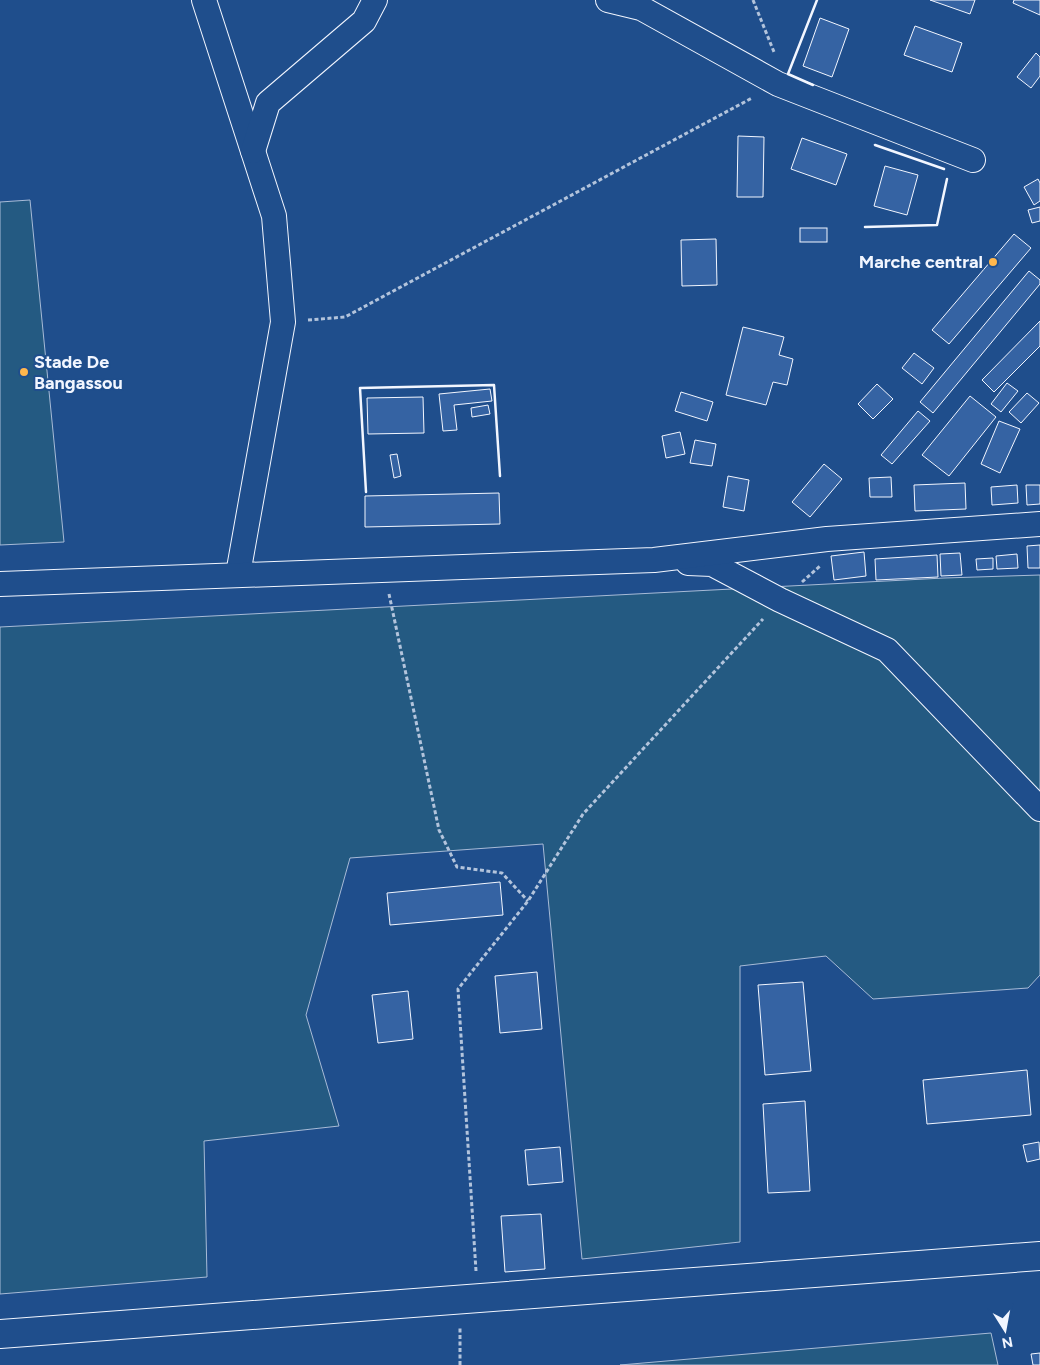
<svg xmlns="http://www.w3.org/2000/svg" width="1040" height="1365" font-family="Figtree,sans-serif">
	<rect width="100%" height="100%" fill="#1f4e8c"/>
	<g fill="#245a82" stroke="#a8bbd7">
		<polygon points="30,200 64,542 0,545 0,202"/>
		<polygon points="1040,575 1040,975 1028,988 873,999 826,956 740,966 740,1242 582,1259 543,844 350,858 306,1015 339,1126 204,1141 207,1277 0,1294 0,627 944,578"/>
		<polygon points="991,1333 998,1365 620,1365"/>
	</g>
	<g fill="#3563a3" stroke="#f2f6ff">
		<polygon points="930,0 975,0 970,14"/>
		<polygon points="1014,0 1040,0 1040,15 1013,3"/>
		<polygon points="820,18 849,29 832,77 803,66"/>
		<polygon points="915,26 962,43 952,72 904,55"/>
		<polygon points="1036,53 1040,57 1040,76 1031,88 1017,77"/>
		<polygon points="738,136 764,137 763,197 737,197"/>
		<polygon points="802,138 847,154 836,185 791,169"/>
		<polygon points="885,166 918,175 907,215 874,206"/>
		<polygon points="1038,179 1040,183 1040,201 1034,205 1024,187"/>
		<polygon points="1040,207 1040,221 1032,223 1028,210"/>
		<rect x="800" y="228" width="27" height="14"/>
		<polygon points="1014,234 1031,248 949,344 932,330"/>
		<polygon points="716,239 717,285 682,286 681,240"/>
		<polygon points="1029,271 1040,280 1040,284 933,413 920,402"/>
		<polygon points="1040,321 1040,346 994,392 982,380"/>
		<polygon points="743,327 784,337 779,355 793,359 787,385 773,382 766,405 726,395"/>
		<polygon points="914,353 934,368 922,384 902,368"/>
		<polygon points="1007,383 1018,391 1001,412 991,404"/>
		<polygon points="877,384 893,399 873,419 858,404"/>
		<polygon points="490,389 492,401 454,405 457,430 443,431 439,394"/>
		<polygon points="681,392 713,402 707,421 675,411"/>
		<polygon points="1027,393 1039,403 1021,423 1009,412"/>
		<polygon points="970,396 996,417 949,476 922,455"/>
		<polygon points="423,397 424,433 368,434 367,398"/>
		<polygon points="488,405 490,414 472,417 471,408"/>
		<polygon points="918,411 930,421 892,464 881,455"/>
		<polygon points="999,421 1020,429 1000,473 981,464"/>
		<polygon points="680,432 685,454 666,458 662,436"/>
		<polygon points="695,440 716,444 712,466 690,463"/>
		<polygon points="397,454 401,476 394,478 390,455"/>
		<polygon points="824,464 842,479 810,517 792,502"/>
		<polygon points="728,476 749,480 744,511 723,507"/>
		<polygon points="891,477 892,497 870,497 869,478"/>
		<polygon points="965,483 966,509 915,511 914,485"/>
		<polygon points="1017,485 1018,503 992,505 991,487"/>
		<polygon points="1026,485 1040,485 1040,504 1027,505"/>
		<polygon points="499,493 500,524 365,527 365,496"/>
		<polygon points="1040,545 1040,568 1028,568 1027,546"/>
		<polygon points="864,552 866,576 834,580 831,556"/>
		<polygon points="960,553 962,575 941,576 940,554"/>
		<polygon points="1017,554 1018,568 997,569 996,556"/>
		<polygon points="937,555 938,577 876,580 875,559"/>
		<polygon points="993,558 993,569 977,570 976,559"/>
		<polygon points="500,882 503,915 390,925 387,893"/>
		<polygon points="537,972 542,1029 500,1033 495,976"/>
		<polygon points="803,982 811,1071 765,1075 758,985"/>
		<polygon points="408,991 413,1039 378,1043 372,995"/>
		<polygon points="1027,1070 1031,1115 927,1124 923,1080"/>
		<polygon points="805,1101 810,1191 768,1193 763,1104"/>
		<polygon points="1039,1142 1040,1159 1027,1162 1023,1145"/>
		<polygon points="560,1147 563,1182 528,1185 525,1150"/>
		<polygon points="541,1214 545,1269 505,1272 501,1216"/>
		<polygon points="1040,1353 1040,1365 1033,1365 1031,1354"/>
	</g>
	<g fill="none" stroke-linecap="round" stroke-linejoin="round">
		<defs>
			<g id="street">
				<polyline points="204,0 274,216 283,322 238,574"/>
				<polyline points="608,0 641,8 778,84 973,160"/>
				<polyline points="253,151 268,103 364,21 375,0"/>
				<polyline points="688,563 712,564 780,600 887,650 1040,809"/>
				<polyline points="0,584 654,560 827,539 1040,524"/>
			</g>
			<polyline id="secondary" points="0,1334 1040,1256"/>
		</defs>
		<use href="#street" stroke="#f2f6ff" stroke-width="26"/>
		<use href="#secondary" stroke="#f2f6ff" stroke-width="30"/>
		<g stroke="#b3c4dc" stroke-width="3" stroke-dasharray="4 2.5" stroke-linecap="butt">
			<polyline points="753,0 774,52"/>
			<polyline points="308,320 345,317 752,98"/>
			<polyline points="802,582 820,566"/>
			<polyline points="389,594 439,830 457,867 502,873 528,901"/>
			<polyline points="476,1271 458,989 528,901 583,814 763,619"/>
			<polyline points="460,1365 460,1327"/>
		</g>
		<use href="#street" stroke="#1f4e8c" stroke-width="24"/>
		<use href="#secondary" stroke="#1f4e8c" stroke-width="28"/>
		<g stroke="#f2f6ff" stroke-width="2.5">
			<polyline points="813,85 788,74 817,0"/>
			<polyline points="875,145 944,169"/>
			<polyline points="865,227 937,225 947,179"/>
			<polyline points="366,492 360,388 494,385 500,476"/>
		</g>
	</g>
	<g fill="#ffb74d" stroke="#1f4e8c" stroke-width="2">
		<circle cx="993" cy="262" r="5"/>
		<circle cx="24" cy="372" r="5"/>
	</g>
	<g text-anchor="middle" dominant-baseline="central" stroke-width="4" stroke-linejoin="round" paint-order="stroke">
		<g font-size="18" font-weight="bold" fill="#f2f6ff" stroke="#1f4e8c" text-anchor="end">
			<text x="983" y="262">Marche central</text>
			<text x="34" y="362" text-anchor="start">Stade De<tspan x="34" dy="21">Bangassou</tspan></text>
		</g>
	</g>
	<g transform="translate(1005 1330) rotate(169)" stroke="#1f4e8c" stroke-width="4" paint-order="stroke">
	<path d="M0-4L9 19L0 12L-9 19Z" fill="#f2f6ff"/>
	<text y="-8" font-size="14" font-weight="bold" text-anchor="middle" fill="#f2f6ff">N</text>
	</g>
</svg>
